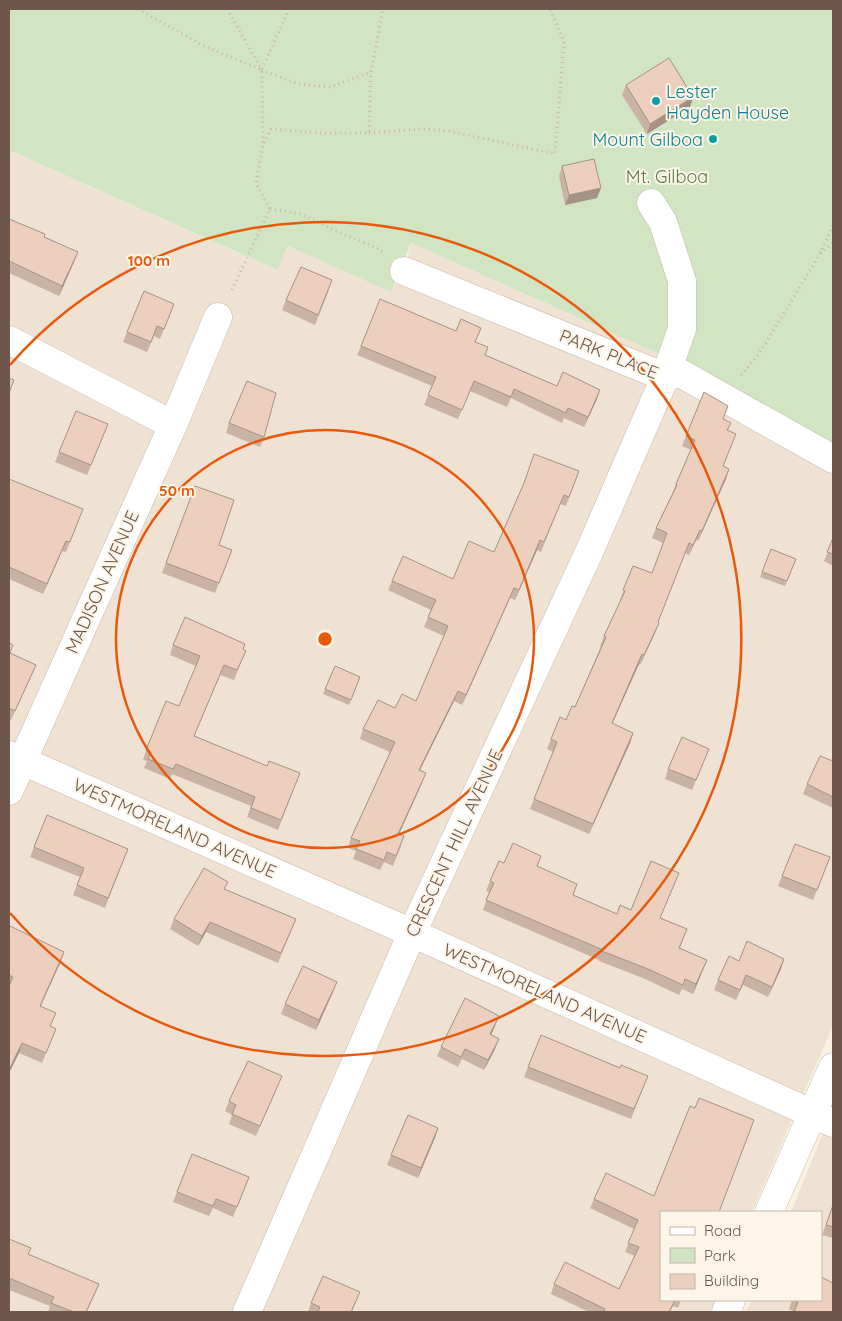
<svg xmlns="http://www.w3.org/2000/svg" width="842" height="1321" font-family="Quicksand,sans-serif">
	<rect width="100%" height="100%" fill="#faf1e3"/>
	<g fill="#f0e2d2">
		<polygon points="9,150 276,270 288,246 391,291 404,271 411,243 713,378 833,454 833,1026 752,1212 661,1212 661,1300 716,1300 711,1312 9,1312"/>
		<polygon points="825,1128 833,1131 833,1312 746,1312 752,1300 821,1300 821,1212 791,1212"/>
	</g>
	<polygon fill="#d1e5c3" points="9,9 833,9 833,457 713,378 411,243 391,292 288,246 277,270 9,150"/>
	<g fill="none" stroke-linecap="round" stroke-linejoin="round">
		<defs>
			<g id="minor">
				<polyline points="404,271 665,377 680,373 833,459"/>
				<polyline points="9,340 173,425"/>
				<polyline points="9,755 412,933 833,1123"/>
				<polyline points="9,791 173,425 218,317"/>
				<polyline points="769,1212 833,1067"/>
				<polyline points="247,1312 412,933 590,550 665,377 682,329 682,281 663,222 651,203"/>
				<polyline points="726,1312 731,1300"/>
			</g>
		</defs>
		<use href="#minor" stroke="#c9b8aa" stroke-width="29"/>
		<g stroke="#d1b3a1" stroke-width="3" stroke-dasharray="1 4" stroke-linecap="butt">
			<polyline points="138,9 204,46 262,70 263,145 256,183 270,209 231,292"/>
			<polyline points="227,9 262,70 299,84 331,87 371,72 383,9"/>
			<polyline points="262,69 289,9"/>
			<polyline points="369,133 420,129 449,131 555,154 564,42 550,9"/>
			<polyline points="264,143 271,129 319,133 369,133 371,72"/>
			<polyline points="270,209 301,214 336,231 379,249 385,254"/>
			<polyline points="820,253 833,243"/>
			<polyline points="741,375 759,354 820,254 833,225"/>
		</g>
		<use href="#minor" stroke="#fff" stroke-width="28"/>
	</g>
	<g fill="#cbb3a3">
		<polygon points="626,85 693,97 690,107 647,134 622,95"/>
		<polygon points="562,166 597,198 565,205 559,176"/>
		<polygon points="9,219 44,237 74,262 59,296 9,273"/>
		<polygon points="329,290 315,325 282,310 286,300"/>
		<polygon points="174,304 160,339 154,336 147,352 123,342 127,332"/>
		<polygon points="476,342 485,355 557,386 597,399 584,427 564,418 562,423 511,398 507,407 470,391 458,419 424,405 432,386 357,355 361,346"/>
		<polygon points="723,420 731,423 728,430 723,467 726,479 698,541 696,540 689,555 685,553 658,622 655,633 640,665 639,664 612,724 633,733 630,743 589,834 530,809 553,752 547,749 551,739 575,707 601,646 600,646 604,636 621,601 620,600 633,566 652,573 663,543 652,538 656,528 672,494 676,484 691,450 682,446 686,436"/>
		<polygon points="229,423 264,437 260,447 226,433"/>
		<polygon points="108,424 87,475 55,462 59,452"/>
		<polygon points="579,471 566,506 560,504 541,552 537,550 515,600 510,598 462,705 454,701 420,770 422,783 399,834 401,846 393,866 384,862 380,870 353,859 356,851 348,848 351,838 390,752 360,739 363,729 395,708 416,701 444,636 424,627 431,610 388,590 392,581 453,579 494,552"/>
		<polygon points="9,479 79,519 66,552 62,551 43,594 9,579"/>
		<polygon points="195,486 219,545 232,550 215,593 162,573"/>
		<polygon points="833,538 833,566 824,561"/>
		<polygon points="771,549 796,559 785,586 760,577"/>
		<polygon points="9,643 10,653 36,665 32,674 11,720 9,719"/>
		<polygon points="173,645 243,649 246,651 234,680 220,675 194,736 267,766 300,773 278,830 247,817 251,806 172,774 170,779 144,768 147,761 143,760 146,750 179,706 196,666 170,655"/>
		<polygon points="335,666 360,677 349,705 323,694"/>
		<polygon points="705,759 692,790 665,779 668,769"/>
		<polygon points="833,760 833,808 803,794 807,784"/>
		<polygon points="34,847 128,849 105,908 73,895 80,877 30,857"/>
		<polygon points="830,857 813,900 778,886 782,876"/>
		<polygon points="504,863 537,866 573,895 617,914 631,910 661,918 687,929 680,948 707,960 693,994 682,989 679,995 645,979 599,961 599,960 483,910 489,892 486,891 490,881"/>
		<polygon points="225,890 296,919 278,963 206,932 198,946 170,929 174,919"/>
		<polygon points="9,929 61,961 41,1006 51,1026 56,1029 42,1063 19,1053 9,1073"/>
		<polygon points="784,959 768,997 743,985 736,1000 714,990 718,980 739,961"/>
		<polygon points="333,992 316,1030 281,1014 285,1004"/>
		<polygon points="495,1026 491,1035 495,1049 484,1070 462,1059 458,1067 437,1056 441,1047"/>
		<polygon points="528,1067 644,1086 631,1119 524,1077"/>
		<polygon points="278,1085 256,1136 229,1124 232,1115 225,1111 229,1101"/>
		<polygon points="438,1128 418,1178 387,1165 391,1155"/>
		<polygon points="192,1154 249,1177 233,1217 213,1208 209,1216 173,1202"/>
		<polygon points="594,1199 661,1212 661,1300 681,1300 678,1308 673,1306 670,1312 589,1312 551,1294 554,1284 619,1289 635,1256 625,1252 634,1229 590,1208"/>
		<polygon points="833,1205 833,1238 822,1235"/>
		<polygon points="9,1239 29,1255 99,1284 87,1312 48,1312 50,1306 9,1290"/>
		<polygon points="792,1300 821,1300 794,1312 789,1309"/>
		<polygon points="356,1302 352,1312 308,1312 311,1303"/>
	</g>
	<g fill="#a59284">
		<polygon points="693,97 690,107 647,134 650,124"/>
		<polygon points="601,188 597,198 565,205 569,195"/>
		<polygon points="78,252 74,262 59,296 62,286"/>
		<polygon points="600,390 597,399 584,427 588,417"/>
		<polygon points="729,469 726,479 698,541 702,531"/>
		<polygon points="700,530 696,540 689,555 693,545"/>
		<polygon points="540,540 537,550 515,600 519,590"/>
		<polygon points="66,541 62,551 43,594 47,584"/>
		<polygon points="514,588 510,598 462,705 466,695"/>
		<polygon points="659,623 655,633 640,665 644,655"/>
		<polygon points="642,654 639,664 608,733 612,723"/>
		<polygon points="458,691 454,701 415,780 419,770"/>
		<polygon points="633,733 630,743 589,834 593,824"/>
		<polygon points="426,773 422,783 395,843 398,834"/>
		<polygon points="210,922 206,932 198,946 202,936"/>
		<polygon points="64,952 61,961 36,1015"/>
		<polygon points="784,959 781,969 768,997 772,987"/>
		<polygon points="707,960 703,970 693,994 696,984"/>
		<polygon points="337,982 333,992 316,1030 319,1020"/>
		<polygon points="499,1016 495,1026 487,1044 490,1034"/>
		<polygon points="499,1039 495,1049 484,1070 488,1060"/>
		<polygon points="22,1043 19,1053 9,1073 9,1070"/>
		<polygon points="438,1128 435,1138 418,1178 421,1168"/>
	</g>
	<g fill="#ecd0bd" stroke="#a59284">
		<polygon points="669,58 693,97 650,124 626,85"/>
		<polygon points="594,159 601,188 569,195 562,166"/>
		<polygon points="9,219 45,234 44,237 78,252 62,286 9,261"/>
		<polygon points="301,267 332,280 318,315 286,300"/>
		<polygon points="144,291 174,304 164,329 157,326 151,342 127,332"/>
		<polygon points="380,299 456,331 461,319 481,328 475,342 488,347 485,355 557,386 563,372 600,390 588,417 568,408 566,413 514,389 511,397 474,381 462,410 428,395 436,377 361,346"/>
		<polygon points="9,378 14,380 9,393"/>
		<polygon points="247,381 276,393 264,437 229,423"/>
		<polygon points="704,392 728,406 723,419 731,423 727,430 736,434 723,466 729,469 702,531 700,530 693,545 689,543 658,622 659,623 644,655 642,654 612,723 633,733 593,824 534,799 557,742 551,739 560,717 566,720 572,706 575,707 606,637 604,636 625,591 623,590 633,566 652,573 667,533 656,528 677,485 676,484 695,440 686,436"/>
		<polygon points="76,411 108,424 91,465 59,452"/>
		<polygon points="534,454 579,471 569,497 564,495 544,542 540,540 519,590 514,588 466,695 458,691 419,770 426,773 398,834 404,836 396,856 387,852 384,860 356,849 360,841 351,838 395,742 363,729 378,700 395,708 402,694 416,701 448,626 428,617 436,600 392,581 403,556 453,579 469,541 494,552 524,483"/>
		<polygon points="9,479 83,509 70,542 66,541 47,584 9,567"/>
		<polygon points="195,486 234,500 219,545 232,550 219,583 166,563"/>
		<polygon points="833,538 833,554 827,552"/>
		<polygon points="771,549 796,559 787,581 762,572"/>
		<polygon points="185,617 245,644 243,649 246,651 237,670 224,665 194,736 267,766 269,761 300,773 281,820 251,808 255,797 176,764 173,769 148,759 151,752 146,750 166,701 179,706 200,656 173,645"/>
		<polygon points="9,643 13,645 10,653 36,665 15,711 9,708"/>
		<polygon points="335,666 360,677 351,700 325,689"/>
		<polygon points="682,737 709,749 696,780 668,769"/>
		<polygon points="820,756 833,761 833,760 833,797 807,784"/>
		<polygon points="47,815 128,849 108,898 77,885 84,868 34,847"/>
		<polygon points="513,843 541,856 537,866 577,884 573,895 617,914 620,905 631,910 651,861 679,873 660,918 687,929 679,948 707,960 696,984 685,979 683,985 648,969 602,951 603,950 486,900 494,883 490,881 499,861 504,863"/>
		<polygon points="795,844 830,857 817,890 782,876"/>
		<polygon points="204,868 228,882 224,889 296,919 281,953 210,922 202,936 174,919"/>
		<polygon points="10,926 64,952 40,1006 56,1013 50,1026 56,1029 46,1053 22,1043 9,1070 9,986 13,977 9,975 9,929"/>
		<polygon points="747,941 784,959 772,987 746,975 740,990 718,980 729,956 739,961"/>
		<polygon points="303,966 337,982 319,1020 285,1004"/>
		<polygon points="465,998 499,1016 490,1034 499,1039 488,1060 465,1049 461,1057 441,1047"/>
		<polygon points="541,1035 620,1068 621,1065 648,1076 634,1109 528,1067"/>
		<polygon points="248,1061 282,1076 260,1126 232,1114 236,1105 229,1101"/>
		<polygon points="699,1098 754,1120 719,1212 661,1212 661,1300 675,1300 669,1312 604,1312 605,1309 554,1284 565,1262 619,1289 639,1247 628,1243 638,1220 594,1199 606,1173 654,1196 690,1106 695,1108"/>
		<polygon points="408,1115 438,1128 421,1168 391,1155"/>
		<polygon points="192,1154 249,1177 237,1207 216,1199 213,1206 177,1192"/>
		<polygon points="833,1205 833,1227 826,1225"/>
		<polygon points="9,1239 31,1248 28,1254 99,1284 86,1312 74,1312 51,1303 54,1297 9,1278"/>
		<polygon points="323,1276 360,1292 351,1312 318,1312 320,1307 311,1303"/>
		<polygon points="821,1277 833,1283 833,1312 794,1312 798,1302 794,1300 821,1300"/>
	</g>
	<g fill="none" stroke="#e8590c" stroke-width="2.5">
		<circle cx="325" cy="639" r="209"/>
		<path d="M10 365A417 417 0 1 1 10 913"/>
	</g>
	<g fill="#0f9aa8" stroke="#fdf5e8" stroke-width="2">
		<circle cx="656" cy="101" r="5"/>
		<circle cx="713" cy="139" r="5"/>
	</g>
	<g text-anchor="middle" dominant-baseline="central" stroke-width="4" stroke-linejoin="round" paint-order="stroke">
		<g font-size="18" fill="#0d838f" stroke="#fdf5e8" text-anchor="start">
			<text x="666" y="91">Lester<tspan x="666" dy="21">Hayden House</tspan></text>
			<text x="703" y="139" text-anchor="end">Mount Gilboa</text>
		</g>
		<g font-size="18" fill="#567a48" stroke="#fdf5e8">
			<text x="667" y="176">Mt. Gilboa</text>
		</g>
		<g font-size="18" fill="#6f584b" stroke="#fdf5e8">
			<text transform="translate(609 354) rotate(22)">PARK PLACE</text>
			<text transform="translate(102 582) rotate(-66)">MADISON AVENUE</text>
			<text transform="translate(175 828) rotate(24)">WESTMORELAND AVENUE</text>
			<text transform="translate(454 843) rotate(-65)">CRESCENT HILL AVENUE</text>
			<text transform="translate(545 993) rotate(24)">WESTMORELAND AVENUE</text>
		</g>
	</g>
	<circle cx="325" cy="639" r="8" fill="#e8590c" stroke="#fdf5e8" stroke-width="2.5"/>
	<g font-size="15" text-anchor="middle" font-weight="bold" fill="#e8590c" stroke="#fdf5e8" stroke-width="4" stroke-linejoin="round" paint-order="stroke">
		<text x="149" y="266">100 m</text>
		<text x="177" y="496">50 m</text>
	</g>
	<rect width="842" height="1321" fill="none" stroke="#6f584b" stroke-width="20"/>
	<rect x="660" y="1211" width="162" height="90" fill="#fdf5e8" stroke="#c4b6a9"/>
	<rect x="670" y="1227" width="25" height="8" fill="#ffffff" stroke="#c4b6a9"/>
	<text x="704" y="1236" font-size="15" fill="#6f584b">Road</text>
	<rect x="670" y="1248" width="25" height="15" fill="#d1e5c3" stroke="#c4b6a9"/>
	<text x="704" y="1261" font-size="15" fill="#6f584b">Park</text>
	<rect x="670" y="1274" width="25" height="15" fill="#ecd0bd" stroke="#c4b6a9"/>
	<text x="704" y="1286" font-size="15" fill="#6f584b">Building</text>
</svg>
